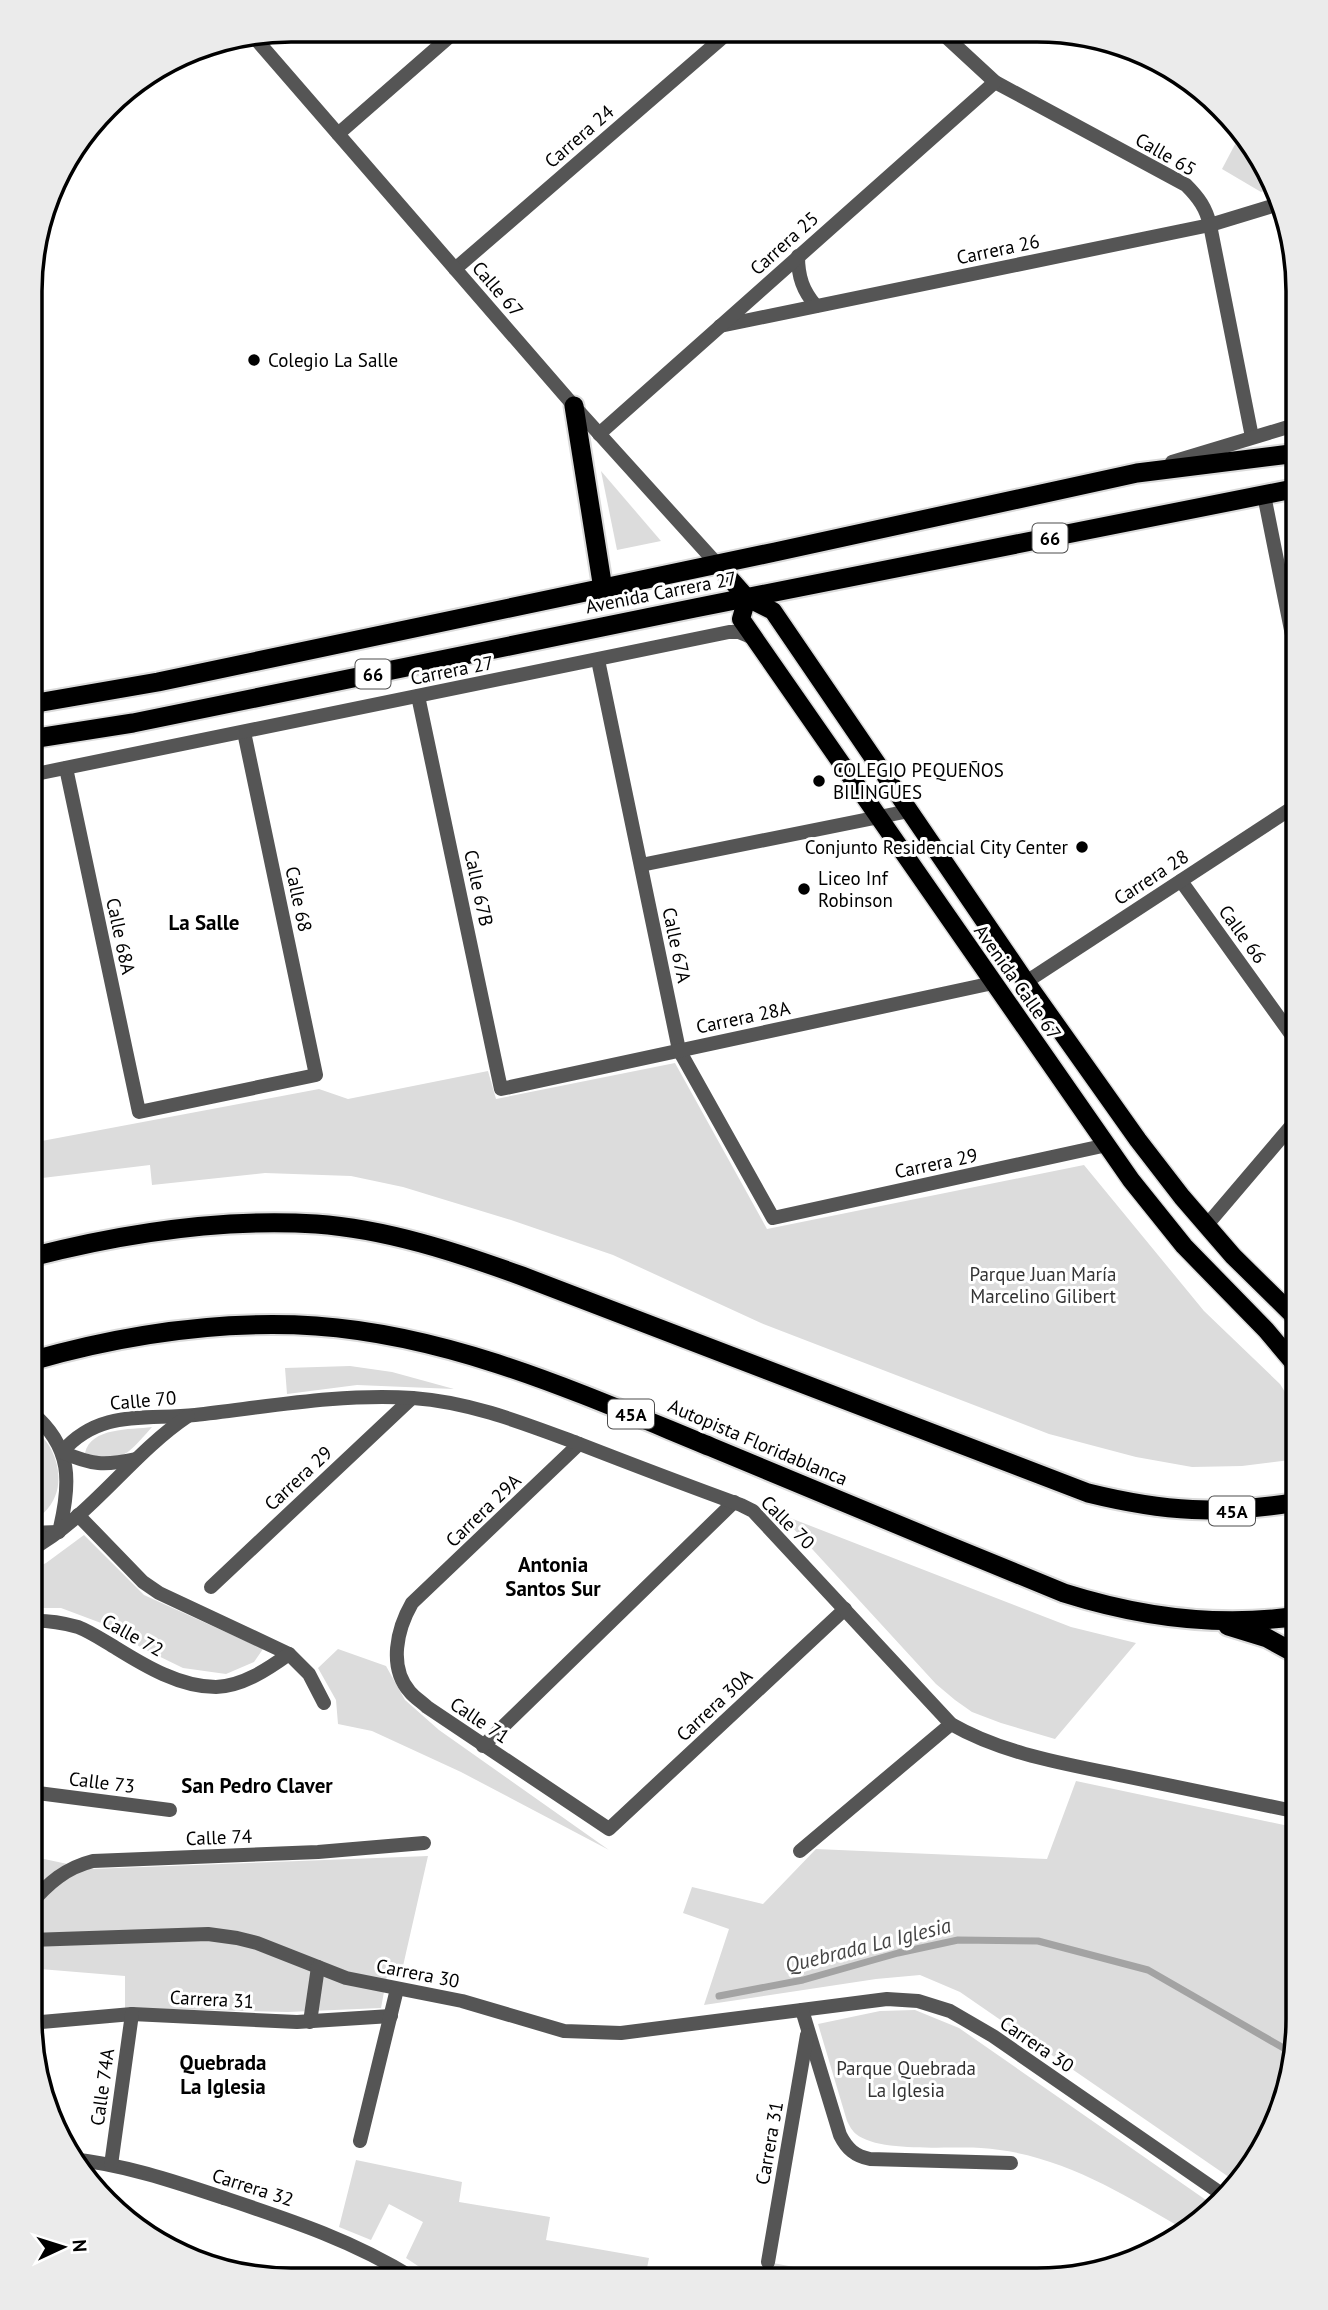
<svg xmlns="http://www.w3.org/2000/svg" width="1328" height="2310" font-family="'PT Sans',sans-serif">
	<rect width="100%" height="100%" fill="#fff"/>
	<g fill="#dcdcdc">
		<polygon points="1242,131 1254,145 1275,187 1261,192 1222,169"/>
		<polygon points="601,471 661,541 617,550"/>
		<polygon points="675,1063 767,1229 1084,1165 1204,1311 1280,1384 1298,1413 1298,1459 1242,1466 1192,1467 1136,1457 1049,1434 761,1323 613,1255 511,1220 403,1187 351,1176 265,1173 152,1185 150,1165 34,1179 37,1202 31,1203 31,1143 319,1089 348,1099 488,1071 496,1099"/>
		<polygon points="350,1366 392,1372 454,1389 357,1385 287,1394 285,1368"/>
		<path d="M30,1425C38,1433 47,1440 52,1451C65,1479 59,1508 30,1522Z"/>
		<path d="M152,1427C127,1455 123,1464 85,1453C91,1427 130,1430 152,1427Z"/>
		<polygon points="780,1514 1071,1627 1136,1643 1055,1739 1001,1723 972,1712 955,1700 936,1684"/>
		<polygon points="84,1535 144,1595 263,1649 254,1662 226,1674 183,1668 142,1648 101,1623 61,1608 30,1608 30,1571 46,1563"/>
		<polygon points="338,1649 386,1666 405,1700 439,1730 609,1850 461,1772 372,1731 338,1724 336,1700 318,1668"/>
		<polygon points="1076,1781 1298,1828 1298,2037 1279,2119 1245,2178 1239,2184 960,1992 920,1975 876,1979 704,2005 729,1929 683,1913 692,1887 763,1904 816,1849 1047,1859"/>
		<polygon points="30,1856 91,1869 428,1856 403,1966 389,1965 381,2008 288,2012 125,2008 125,1976 40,1969 40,1926 30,1924"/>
		<path d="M915,2010L959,2028L1216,2207L1196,2227L1187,2231C1121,2193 1059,2153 981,2148C950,2146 879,2153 856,2134C852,2131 849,2125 847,2121L818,2024L880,2011Z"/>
		<polygon points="356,2160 462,2182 459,2202 550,2217 546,2240 649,2258 645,2278 652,2279 436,2278 406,2258 423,2222 389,2204 371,2240 339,2227"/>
		<polygon points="768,2262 835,2275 840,2280 765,2279"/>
	</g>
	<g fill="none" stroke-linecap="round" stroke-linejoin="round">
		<polyline stroke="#a3a3a3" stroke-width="7" points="719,1996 803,1980 898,1953 958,1940 1038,1941 1148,1970 1294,2054"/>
		<defs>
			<g id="primary">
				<polyline points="717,564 747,598 773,611 1026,982 1138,1140 1182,1197 1233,1256 1298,1320"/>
				<polyline points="747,598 741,619 1131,1180 1184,1246 1266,1330 1298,1368"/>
			</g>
			<g id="trunk">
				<polyline points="574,406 603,589"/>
				<polyline points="31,704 158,682 775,552 1137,473 1298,453"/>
				<polyline points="31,739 133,723 695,608 1298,488"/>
				<path d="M31,1257C124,1233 220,1218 316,1224C386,1229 456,1252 522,1276L1088,1493C1165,1512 1219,1515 1298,1502"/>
				<path d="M31,1361C122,1335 222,1320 316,1326C456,1336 584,1395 711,1447C829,1496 946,1545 1064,1593C1140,1617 1218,1628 1298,1616"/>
				<polyline points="1228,1626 1267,1638 1298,1655"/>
			</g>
		</defs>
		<use href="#primary" stroke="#dbdbdb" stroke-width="21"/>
		<use href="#trunk" stroke="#dbdbdb" stroke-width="23"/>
		<g stroke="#555" stroke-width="14">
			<path d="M943,34L995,82L1186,185C1199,198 1206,208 1210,225L1252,437"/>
			<polyline points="338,134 456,31"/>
			<path d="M798,256C798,277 803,291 816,306"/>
			<polyline points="455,269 729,32"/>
			<polyline points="720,326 1210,225 1282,203"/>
			<polyline points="599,434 995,82"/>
			<polyline points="1264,495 1298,665"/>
			<polyline points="598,660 679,1050 773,1218 1107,1145"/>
			<polyline points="418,696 501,1089 993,983"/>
			<polyline points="66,768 139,1112 316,1075 244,732"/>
			<polyline points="31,775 729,632 739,632 756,639"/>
			<polyline points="641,865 909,811"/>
			<polyline points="1181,881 1298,1044"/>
			<polyline points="1026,982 1298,804"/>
			<polyline points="1206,1226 1298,1118"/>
			<path d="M579,1444L412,1603C397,1629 388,1667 410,1692C415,1698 422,1702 427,1707L609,1829L845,1609"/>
			<polyline points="78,1515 143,1582 159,1593 289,1654 309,1674 324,1703"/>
			<polyline points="211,1587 412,1398"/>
			<path d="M30,1621C46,1620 63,1623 78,1627C91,1632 104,1641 116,1648C145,1666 180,1687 216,1687C243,1686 268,1669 289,1654"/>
			<polyline points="483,1746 734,1502"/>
			<polyline points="30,1792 170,1810"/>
			<polyline points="800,1851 951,1724"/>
			<path d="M30,1904C49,1883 65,1868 93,1861L318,1852L424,1843"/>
			<polyline points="30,1940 208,1934 237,1938 257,1943 346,1978 462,2001 564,2031 621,2033 887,1999 918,2001 950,2011 993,2036 1226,2197"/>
			<path d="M802,2010L840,2135C847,2149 855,2156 870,2159L1011,2163"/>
			<polyline points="310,2022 318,1967"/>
			<polyline points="30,2023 132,2014 297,2022 391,2016"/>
			<polyline points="360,2141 397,1989"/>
			<path d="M71,2159C122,2164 173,2181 221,2197C290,2220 352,2240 413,2278"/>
			<polyline points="111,2165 132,2014"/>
			<polyline points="768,2262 807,2035"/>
		</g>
		<g stroke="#555" stroke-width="14">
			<polyline points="254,37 574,406 717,564"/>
			<polyline points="1172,462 1298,424"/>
			<path d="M31,1412C73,1447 71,1483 59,1532"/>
			<path d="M136,1459C104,1466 92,1465 62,1452C99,1409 145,1420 195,1415C266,1407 342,1393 413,1398C470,1402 523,1423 577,1443C631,1464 686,1485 741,1505L753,1511L951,1724C1003,1754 1066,1764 1124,1776C1182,1788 1240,1800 1298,1812"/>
			<polyline points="30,1533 58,1532"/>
			<path d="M30,1550C91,1517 130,1455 188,1416"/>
		</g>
		<use href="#primary" stroke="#000" stroke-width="18"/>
		<use href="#trunk" stroke="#000" stroke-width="19"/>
	</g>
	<g fill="#000" stroke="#fff" stroke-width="2.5">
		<circle cx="254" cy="360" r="7"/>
		<circle cx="819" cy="781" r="7"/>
		<circle cx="1082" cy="847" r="7"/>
		<circle cx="804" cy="889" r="7"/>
	</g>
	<g text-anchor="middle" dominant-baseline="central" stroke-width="6" stroke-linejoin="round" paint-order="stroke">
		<g fill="#fff" stroke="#4c4c4c" stroke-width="2">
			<rect x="1032.5" y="523.5" width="35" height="29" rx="5"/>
			<rect x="355.5" y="659.5" width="35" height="29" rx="5"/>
			<rect x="608" y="1399.5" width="46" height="29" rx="5"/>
			<rect x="1209" y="1496.5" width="46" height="29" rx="5"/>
		</g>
		<g font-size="18" font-weight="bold" fill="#000">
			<text x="1050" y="538">66</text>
			<text x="373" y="674">66</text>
			<text x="631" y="1414">45A</text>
			<text x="1232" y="1511">45A</text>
		</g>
		<g font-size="19" fill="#000" stroke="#fff">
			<text transform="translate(579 136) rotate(-41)">Carrera 24</text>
			<text transform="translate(1166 154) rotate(30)">Calle 65</text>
			<text transform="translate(784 243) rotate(-42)">Carrera 25</text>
			<text transform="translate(998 249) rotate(-12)">Carrera 26</text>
			<text transform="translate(498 289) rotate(49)">Calle 67</text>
			<text transform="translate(661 592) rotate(-11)">Avenida Carrera 27</text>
			<text transform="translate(452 670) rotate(-11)">Carrera 27</text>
			<text transform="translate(1151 877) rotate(-33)">Carrera 28</text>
			<text transform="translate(479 888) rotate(78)">Calle 67B</text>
			<text transform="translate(299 899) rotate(78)">Calle 68</text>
			<text transform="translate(1243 934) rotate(54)">Calle 66</text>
			<text transform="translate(121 936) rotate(78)">Calle 68A</text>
			<text transform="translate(677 945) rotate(78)">Calle 67A</text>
			<text transform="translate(1018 982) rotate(55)">Avenida Calle 67</text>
			<text transform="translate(743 1017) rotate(-12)">Carrera 28A</text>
			<text transform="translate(936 1163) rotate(-12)">Carrera 29</text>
			<text transform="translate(143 1400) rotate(-5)">Calle 70</text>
			<text transform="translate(758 1442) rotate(23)">Autopista Floridablanca</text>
			<text transform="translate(298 1478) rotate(-43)">Carrera 29</text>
			<text transform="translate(483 1510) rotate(-44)">Carrera 29A</text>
			<text transform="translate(788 1522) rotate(45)">Calle 70</text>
			<text transform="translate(133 1635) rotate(29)">Calle 72</text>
			<text transform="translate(714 1705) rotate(-43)">Carrera 30A</text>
			<text transform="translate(480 1720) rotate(34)">Calle 71</text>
			<text transform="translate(102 1782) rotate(7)">Calle 73</text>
			<text transform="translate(219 1837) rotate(-2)">Calle 74</text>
			<text transform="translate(418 1973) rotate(11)">Carrera 30</text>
			<text transform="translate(212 1999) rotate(3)">Carrera 31</text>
			<text transform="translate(1037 2044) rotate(34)">Carrera 30</text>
			<text transform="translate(102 2087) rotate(-82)">Calle 74A</text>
			<text transform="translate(769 2143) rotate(-80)">Carrera 31</text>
			<text transform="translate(253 2187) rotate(18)">Carrera 32</text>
		</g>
		<g font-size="19" fill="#000" stroke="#fff" text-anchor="start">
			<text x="268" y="360">Colegio La Salle</text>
			<text x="833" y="770">COLEGIO PEQUEÑOS<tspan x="833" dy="22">BILINGUES</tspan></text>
			<text x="1068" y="847" text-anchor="end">Conjunto Residencial City Center</text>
			<text x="818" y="878">Liceo Inf<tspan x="818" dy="22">Robinson</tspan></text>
		</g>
		<g font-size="19" fill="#333" stroke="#fff">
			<text x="1043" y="1274">Parque Juan María<tspan x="1043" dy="22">Marcelino Gilibert</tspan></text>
			<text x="906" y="2068">Parque Quebrada<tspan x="906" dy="22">La Iglesia</tspan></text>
		</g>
		<g font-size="21" font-weight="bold" fill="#000" stroke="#fff">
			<text x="204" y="922">La Salle</text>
			<text x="553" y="1564">Antonia<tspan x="553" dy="24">Santos Sur</tspan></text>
			<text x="257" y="1785">San Pedro Claver</text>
			<text x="223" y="2062">Quebrada<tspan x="223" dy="24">La Iglesia</tspan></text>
		</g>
		<g font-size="21" font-style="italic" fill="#444" stroke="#fff">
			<text transform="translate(868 1945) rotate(-14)">Quebrada La Iglesia</text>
		</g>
	</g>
	<path d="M0 0H1328V2310H0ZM291 42H1037A249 249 0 0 1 1286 291V2019A249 249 0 0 1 1037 2268H291A249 249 0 0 1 42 2019V291A249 249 0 0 1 291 42Z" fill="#ebebeb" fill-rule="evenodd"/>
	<path fill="none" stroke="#000" stroke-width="3.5" d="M291 42H1037A249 249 0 0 1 1286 291V2019A249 249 0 0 1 1037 2268H291A249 249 0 0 1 42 2019V291A249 249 0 0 1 291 42Z"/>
	<g transform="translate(63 2247) rotate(86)" stroke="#ffffff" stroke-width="5" paint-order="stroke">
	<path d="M0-5L12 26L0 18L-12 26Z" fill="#000000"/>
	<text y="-10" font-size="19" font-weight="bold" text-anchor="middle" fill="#000000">N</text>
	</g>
</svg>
